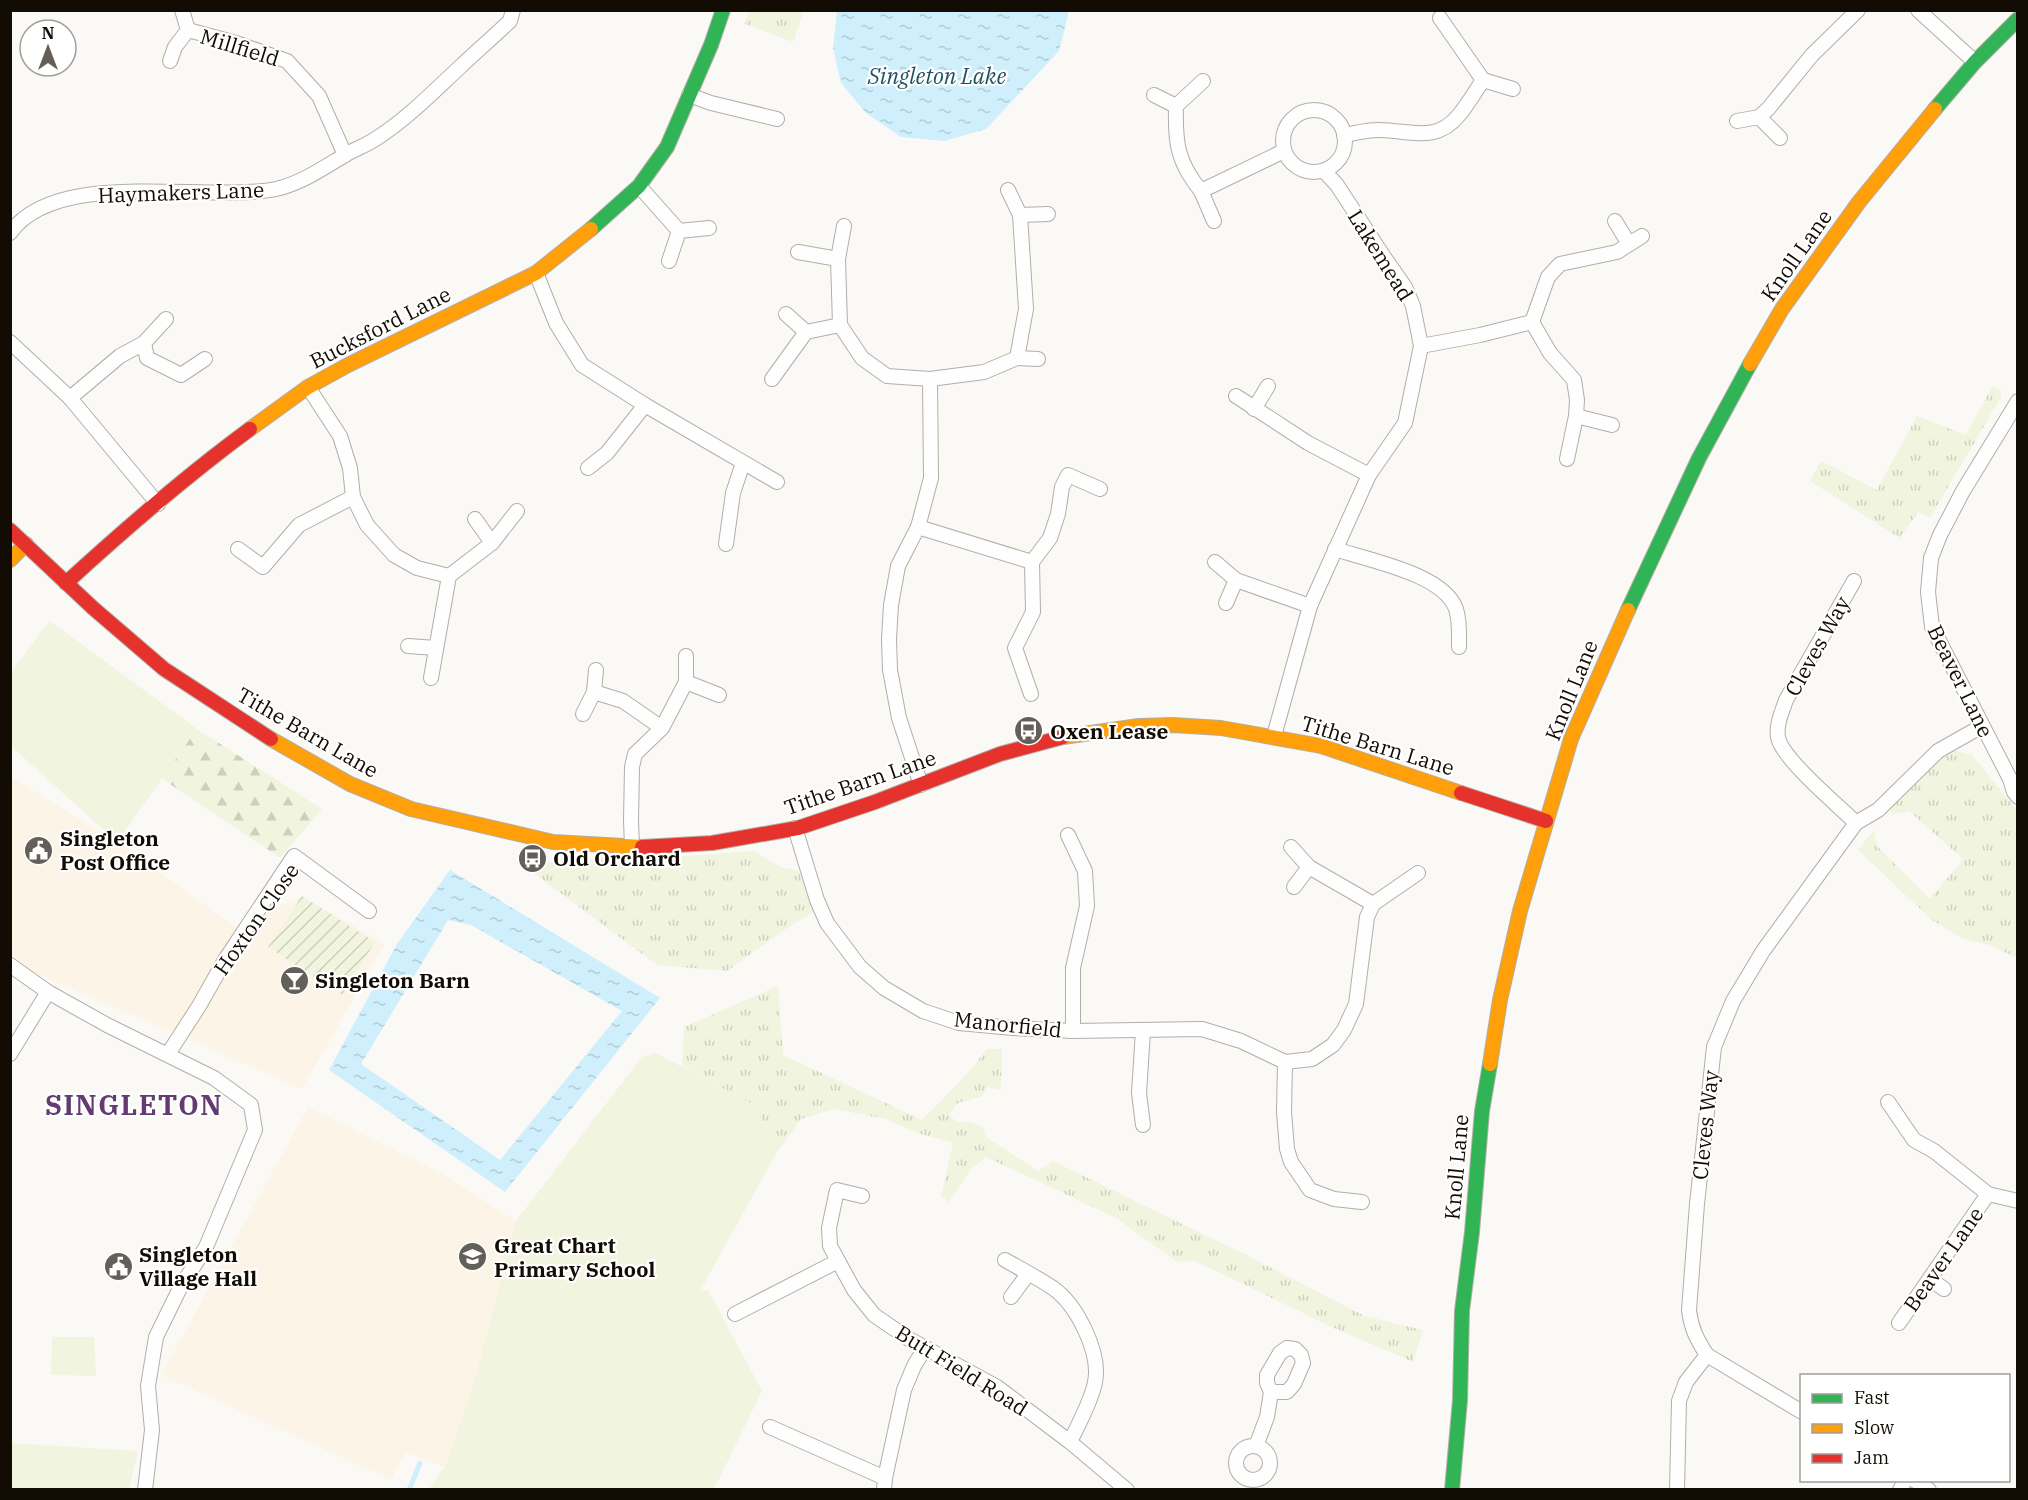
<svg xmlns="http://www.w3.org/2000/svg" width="2028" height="1500" font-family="'IBM Plex Serif',serif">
	<defs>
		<pattern id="grass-tufts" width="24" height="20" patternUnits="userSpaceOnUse" patternTransform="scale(1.5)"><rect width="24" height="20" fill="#f1f4df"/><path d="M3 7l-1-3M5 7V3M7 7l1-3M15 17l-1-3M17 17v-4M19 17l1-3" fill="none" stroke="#ced0be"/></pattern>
		<pattern id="forest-firs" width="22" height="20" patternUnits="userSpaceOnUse" patternTransform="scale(1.5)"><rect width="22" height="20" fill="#f1f4df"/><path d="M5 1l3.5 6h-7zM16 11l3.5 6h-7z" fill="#ced0be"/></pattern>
		<pattern id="garden-furrows" width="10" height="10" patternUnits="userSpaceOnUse" patternTransform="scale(1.5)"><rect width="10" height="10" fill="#f1f4df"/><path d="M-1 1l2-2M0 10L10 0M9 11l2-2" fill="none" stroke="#ced0be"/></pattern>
		<pattern id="water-ripples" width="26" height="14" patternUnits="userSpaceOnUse" patternTransform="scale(1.5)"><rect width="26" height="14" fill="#ceeffb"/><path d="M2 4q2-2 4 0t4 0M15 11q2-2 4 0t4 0" fill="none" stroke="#b0ccd6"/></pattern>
	</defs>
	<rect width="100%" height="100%" fill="#fbf9f6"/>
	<g fill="#fcf5e7">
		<polygon points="10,776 117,842 236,927 302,896 385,944 302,1089 33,972 11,955"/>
		<polygon points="656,1053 777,1152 506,1489 406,1453 391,1480 161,1375 308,1107 440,1172 516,1221 642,1057"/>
	</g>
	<g fill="url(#grass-tufts)">
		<polygon points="749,11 749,10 804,11 793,42 745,24"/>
		<polygon points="1992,387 2001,390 2001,397 1930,518 1918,512 1900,538 1810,481 1821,461 1877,490 1917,416 1966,435"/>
		<polygon points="1956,751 1972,755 2017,810 2017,958 1990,945 1963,939 1932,920 1858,850 1874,830 1877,846 1930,899 1963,859 1909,811 1893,814 1889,810 1939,758 1948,752"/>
		<polygon points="754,851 780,867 799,871 814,912 787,928 727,971 657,965 523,865 608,857 641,859"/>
		<polygon points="778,986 783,1055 922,1120 964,1077 987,1049 1002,1049 1001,1090 987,1087 983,1096 958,1103 949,1115 957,1122 971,1122 983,1127 986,1137 1038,1171 1053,1161 1246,1255 1365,1316 1423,1330 1413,1362 1332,1327 1195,1261 1177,1262 1116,1218 986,1157 972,1168 949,1202 941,1196 953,1143 914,1132 886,1119 834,1109 801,1119 777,1152 754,1105 682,1066 684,1027"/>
	</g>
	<polygon fill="url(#forest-firs)" points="197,729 322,809 280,858 161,778"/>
	<g fill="#f1f4df">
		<polygon points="50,621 197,729 117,842 11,746 11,672"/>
		<polygon points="656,1053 754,1105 777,1152 700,1291 708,1290 762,1391 714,1489 429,1489 445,1467 473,1387 516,1221 642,1057"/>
		<polygon points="52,1337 94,1337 96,1376 51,1375"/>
		<polygon points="10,1443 138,1451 129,1489 11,1489"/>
	</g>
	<polygon fill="url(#garden-furrows)" points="302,896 375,942 342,995 268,947"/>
	<g fill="url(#water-ripples)" fill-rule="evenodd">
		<polygon points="837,11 837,10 1069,11 1059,51 986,129 944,141 901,137 866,113 841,83 833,48"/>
		<path d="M450,870L660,998L505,1192L329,1070L397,944ZM448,920L471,925L622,1011L500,1160L361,1064Z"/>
	</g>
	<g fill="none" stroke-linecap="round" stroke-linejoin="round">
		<polyline stroke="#ceeffb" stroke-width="5" points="409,1490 420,1463"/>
		<defs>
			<g id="street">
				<polyline points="1918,10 1975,62"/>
				<polyline points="188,30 236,43 287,61 319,96 345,155"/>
				<polyline points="170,61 175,47 188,30 182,10"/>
				<polyline points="1483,80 1513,89"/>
				<path d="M1203,81L1176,106C1175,142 1177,162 1201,191L1284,151"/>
				<polyline points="689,95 711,103 777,119"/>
				<polyline points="1154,95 1176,106"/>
				<circle cx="1314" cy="141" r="31"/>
				<polyline points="1759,117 1780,138"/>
				<polyline points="1737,121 1759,117 1768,109 1812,55 1858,10"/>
				<path d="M1344,135C1356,133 1369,129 1381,130C1412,131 1436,143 1459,115C1468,104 1475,92 1483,80L1440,18"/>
				<polyline points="639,186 679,231"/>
				<polyline points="1201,191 1214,221"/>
				<polyline points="1020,215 1048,214"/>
				<polyline points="1615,221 1629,244"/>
				<polyline points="844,226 838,259 840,325 862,358 887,376 930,379 984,372 1017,358 1026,309 1020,215 1008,190"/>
				<path d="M10,233C57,167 206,203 276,189C302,183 323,168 345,155C355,149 367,145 377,138C408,118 433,92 460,67C476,52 493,37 510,21L513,10"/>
				<polyline points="798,252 838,259"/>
				<polyline points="669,261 679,231 709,228"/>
				<polyline points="536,273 556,323 582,365 645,405 777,482"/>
				<polyline points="786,314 806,332"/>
				<polyline points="1532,322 1550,353 1574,380 1577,400 1576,416 1567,459"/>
				<polyline points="10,342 70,398 158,504"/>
				<polyline points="144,343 147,358 181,375 205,359"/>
				<polyline points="1421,346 1480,335 1532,322 1548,277 1560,264 1617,252 1642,236"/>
				<polyline points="1017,358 1038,359"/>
				<polyline points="772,379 806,332 840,325"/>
				<polyline points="308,387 340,436 350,468 353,497 367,525 394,555 417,568 449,576"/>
				<polyline points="1236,396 1308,443 1369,475"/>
				<polyline points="70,398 120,356 144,343 166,319"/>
				<polyline points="2018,401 1963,491 1940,535 1931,558 1928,592 1932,627 2010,779 2014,792 2018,797"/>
				<polyline points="1254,409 1268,386"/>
				<polyline points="1576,416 1612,425"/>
				<polyline points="588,468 607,453 645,405"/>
				<polyline points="475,519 492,543"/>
				<polyline points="918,527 1032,562"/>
				<polyline points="726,544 733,493 743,463"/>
				<polyline points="238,549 263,567 299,525 353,497"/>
				<path d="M1335,549C1368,560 1444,574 1456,609C1460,621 1459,635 1459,647"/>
				<polyline points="1215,562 1236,580 1310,606"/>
				<path d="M1854,581L1786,700C1782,712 1776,724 1778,737C1781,758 1839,806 1856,823"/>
				<polyline points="1226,603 1236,580"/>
				<polyline points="408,646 436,648"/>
				<polyline points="431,678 449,576 492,543 517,511"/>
				<polyline points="686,682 719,695"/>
				<polyline points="594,692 623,701 662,728"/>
				<polyline points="1031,694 1015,648 1033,612 1032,562 1050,538 1058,514 1062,487 1068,475 1100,489"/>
				<polyline points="583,714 594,692 596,670"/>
				<polyline points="1274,736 1310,606 1369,475 1405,423 1421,346 1413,306 1405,287 1384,257 1337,185 1324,171"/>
				<polyline points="921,785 899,718 890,670 889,639 891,605 898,566 918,527 931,478 930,379"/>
				<polyline points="795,828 817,900 827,923 860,967 884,988 923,1011 959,1023 1013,1028 1073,1031 1202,1029 1241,1041 1285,1062 1312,1059 1333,1045 1344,1030 1356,1004 1367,917 1373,904 1418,873"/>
				<polyline points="1068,835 1085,871 1087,906 1073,968 1073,1031"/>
				<polyline points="632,847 631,820 632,767 635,754 662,728 686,682 686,656"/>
				<polyline points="1291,847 1309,867 1373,904"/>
				<polyline points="1294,887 1309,867"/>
				<polyline points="10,965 48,992 107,1025 214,1078 251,1105 255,1130 206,1247 180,1288 156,1337 148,1386 152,1430 145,1490"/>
				<polyline points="1143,1031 1139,1093 1143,1125"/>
				<polyline points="10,1054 48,992"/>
				<polyline points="168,1054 199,1006 225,960 294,856 369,911"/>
				<polyline points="1285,1062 1284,1112 1287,1149 1291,1162 1310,1190 1334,1199 1362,1202"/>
				<polyline points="1888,1102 1914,1140 1934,1151 1988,1194 2018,1201"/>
				<polyline points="862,1196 837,1190 829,1228 830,1246 854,1290 874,1315 909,1339 997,1387 1070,1442 1127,1490"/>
				<path d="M1005,1260C1021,1269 1038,1278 1053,1288C1077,1305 1101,1353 1095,1382C1092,1400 1078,1425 1070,1442"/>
				<polyline points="1930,1279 1944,1289"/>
				<polyline points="1011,1297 1028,1274"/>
				<polyline points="735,1314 838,1261"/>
				<polyline points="1899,1323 1988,1194"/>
				<path d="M1802,1412L1707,1355C1697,1340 1691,1328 1689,1310L1697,1204L1714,1047L1733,1001L1763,951L1856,823L1878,810L1938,751L1982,726"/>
				<polyline points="770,1427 885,1478"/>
				<circle cx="1253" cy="1463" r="17"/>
				<polyline points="1256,1446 1267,1417 1271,1392 1267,1383 1267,1375 1280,1353 1287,1348 1295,1349 1301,1355 1303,1363 1294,1384 1287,1392 1271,1392"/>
				<polyline points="1914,1480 1929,1490"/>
				<polyline points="884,1490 885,1478 904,1390 914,1366 925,1348"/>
				<polyline points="1677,1490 1679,1401 1686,1382 1707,1355"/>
				<polyline points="1900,1490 1905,1480"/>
			</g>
			<g id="fast">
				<polyline points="1935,109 1975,62 2018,19"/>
				<polyline points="591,229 639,186 667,147 711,45 723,10"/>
				<polyline points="1628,610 1699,458 1750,364"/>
				<polyline points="1452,1490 1460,1400 1462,1311 1472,1232 1482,1111 1490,1064"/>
			</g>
			<g id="slow">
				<polyline points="1750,364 1782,309 1859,202 1935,109"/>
				<polyline points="250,429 308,387 348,365 536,273 591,229"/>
				<polyline points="10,560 26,544"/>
				<polyline points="1063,737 1139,726 1173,725 1221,728 1321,746 1461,793"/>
				<polyline points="271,739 350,784 411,809 553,842 642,847"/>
				<polyline points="1490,1064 1500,1000 1520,911 1571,739 1628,610"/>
			</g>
			<g id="jam">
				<polyline points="10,530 93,608 164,669 271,739"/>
				<path d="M66,583C125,529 186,476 250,429"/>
				<polyline points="1461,793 1546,821"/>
				<polyline points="642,847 712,843 798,828 875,802 1000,754 1063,737"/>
			</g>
		</defs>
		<use href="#street" stroke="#b2aea7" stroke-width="16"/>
		<use href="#fast" stroke="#b2aea7" stroke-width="16"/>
		<use href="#slow" stroke="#b2aea7" stroke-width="16"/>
		<use href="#jam" stroke="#b2aea7" stroke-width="16"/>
		<use href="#street" stroke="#fefefe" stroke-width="14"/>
		<use href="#fast" stroke="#30b455" stroke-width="14"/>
		<use href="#slow" stroke="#ff9f0a" stroke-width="14"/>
		<use href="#jam" stroke="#e5322d" stroke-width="14"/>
	</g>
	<defs>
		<symbol id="bus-disc" viewBox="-11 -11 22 22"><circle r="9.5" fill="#645f59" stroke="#fff"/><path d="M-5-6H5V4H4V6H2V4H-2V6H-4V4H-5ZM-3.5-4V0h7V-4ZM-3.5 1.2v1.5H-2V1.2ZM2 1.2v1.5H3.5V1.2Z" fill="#fff"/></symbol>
		<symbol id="civic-disc" viewBox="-11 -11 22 22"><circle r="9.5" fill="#645f59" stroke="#fff"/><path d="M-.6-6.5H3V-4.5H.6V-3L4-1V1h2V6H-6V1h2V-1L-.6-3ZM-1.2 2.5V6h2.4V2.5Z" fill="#fff"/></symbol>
		<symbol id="bar-disc" viewBox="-11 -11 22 22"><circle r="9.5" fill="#645f59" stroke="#fff"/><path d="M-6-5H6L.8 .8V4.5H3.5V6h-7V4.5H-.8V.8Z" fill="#fff"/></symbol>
		<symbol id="school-disc" viewBox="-11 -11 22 22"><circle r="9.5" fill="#645f59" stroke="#fff"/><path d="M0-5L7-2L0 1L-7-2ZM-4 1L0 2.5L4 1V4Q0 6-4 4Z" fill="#fff"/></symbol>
	</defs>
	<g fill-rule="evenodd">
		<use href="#bus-disc" x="1012" y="714" width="33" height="33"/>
		<use href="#civic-disc" x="22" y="834" width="33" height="33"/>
		<use href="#bus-disc" x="516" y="842" width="33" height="33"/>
		<use href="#bar-disc" x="278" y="964" width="33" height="33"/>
		<use href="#school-disc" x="456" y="1240" width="33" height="33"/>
		<use href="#civic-disc" x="102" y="1250" width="33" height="33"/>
	</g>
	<g text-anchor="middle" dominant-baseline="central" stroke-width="4.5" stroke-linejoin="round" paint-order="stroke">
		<g font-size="21" fill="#120c04" stroke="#fff">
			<text transform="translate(240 47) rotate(17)">Millfield</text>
			<text transform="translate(181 192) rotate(-2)">Haymakers Lane</text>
			<text transform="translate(1381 255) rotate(58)">Lakemead</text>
			<text transform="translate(1796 255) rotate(-55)">Knoll Lane</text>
			<text transform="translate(380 327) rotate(-27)">Bucksford Lane</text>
			<text transform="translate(1817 646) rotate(-61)">Cleves Way</text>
			<text transform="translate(1961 681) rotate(64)">Beaver Lane</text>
			<text transform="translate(1571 690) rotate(-68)">Knoll Lane</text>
			<text transform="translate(308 732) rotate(30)">Tithe Barn Lane</text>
			<text transform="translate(1378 745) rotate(17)">Tithe Barn Lane</text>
			<text transform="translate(860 782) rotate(-19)">Tithe Barn Lane</text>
			<text transform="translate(256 919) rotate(-55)">Hoxton Close</text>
			<text transform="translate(1008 1024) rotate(6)">Manorfield</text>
			<text transform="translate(1705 1125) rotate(-84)">Cleves Way</text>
			<text transform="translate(1456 1167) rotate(-85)">Knoll Lane</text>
			<text transform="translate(1943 1259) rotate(-55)">Beaver Lane</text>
			<text transform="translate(962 1370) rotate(32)">Butt Field Road</text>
		</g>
		<g font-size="21" font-weight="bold" fill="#120c04" stroke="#fff" text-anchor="start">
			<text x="1050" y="731">Oxen Lease</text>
			<text x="60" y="838">Singleton<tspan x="60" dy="24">Post Office</tspan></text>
			<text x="553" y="858">Old Orchard</text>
			<text x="315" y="980">Singleton Barn</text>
			<text x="494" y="1245">Great Chart<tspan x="494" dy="24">Primary School</tspan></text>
			<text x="139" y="1254">Singleton<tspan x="139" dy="24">Village Hall</tspan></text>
		</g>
		<g font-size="22" font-style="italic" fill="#215263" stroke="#fff">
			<text x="937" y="75">Singleton Lake</text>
		</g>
		<g font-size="27" font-weight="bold" letter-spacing="1.5" fill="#633b72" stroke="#fff">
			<text x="134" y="1104">SINGLETON</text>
		</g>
	</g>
	<rect width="2028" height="1500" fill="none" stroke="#120c04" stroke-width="24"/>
	<rect x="1800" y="1374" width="210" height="108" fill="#ffffff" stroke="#a09e9b" stroke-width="1.5"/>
	<rect x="1812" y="1394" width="30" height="9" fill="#30b455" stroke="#a09e9b" stroke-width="1.5"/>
	<text x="1854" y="1404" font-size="18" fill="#120c04">Fast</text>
	<rect x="1812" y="1424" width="30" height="9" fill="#ff9f0a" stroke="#a09e9b" stroke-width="1.5"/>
	<text x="1854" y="1434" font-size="18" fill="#120c04">Slow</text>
	<rect x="1812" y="1454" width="30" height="9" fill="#e5322d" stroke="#a09e9b" stroke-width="1.5"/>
	<text x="1854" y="1464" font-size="18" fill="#120c04">Jam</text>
	<g transform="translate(48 48)"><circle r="28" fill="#ffffff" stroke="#a09e9b" stroke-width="1.5"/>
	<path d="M0-4.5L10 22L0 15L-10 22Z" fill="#645f59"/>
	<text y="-9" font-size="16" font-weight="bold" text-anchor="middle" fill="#120c04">N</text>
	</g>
</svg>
